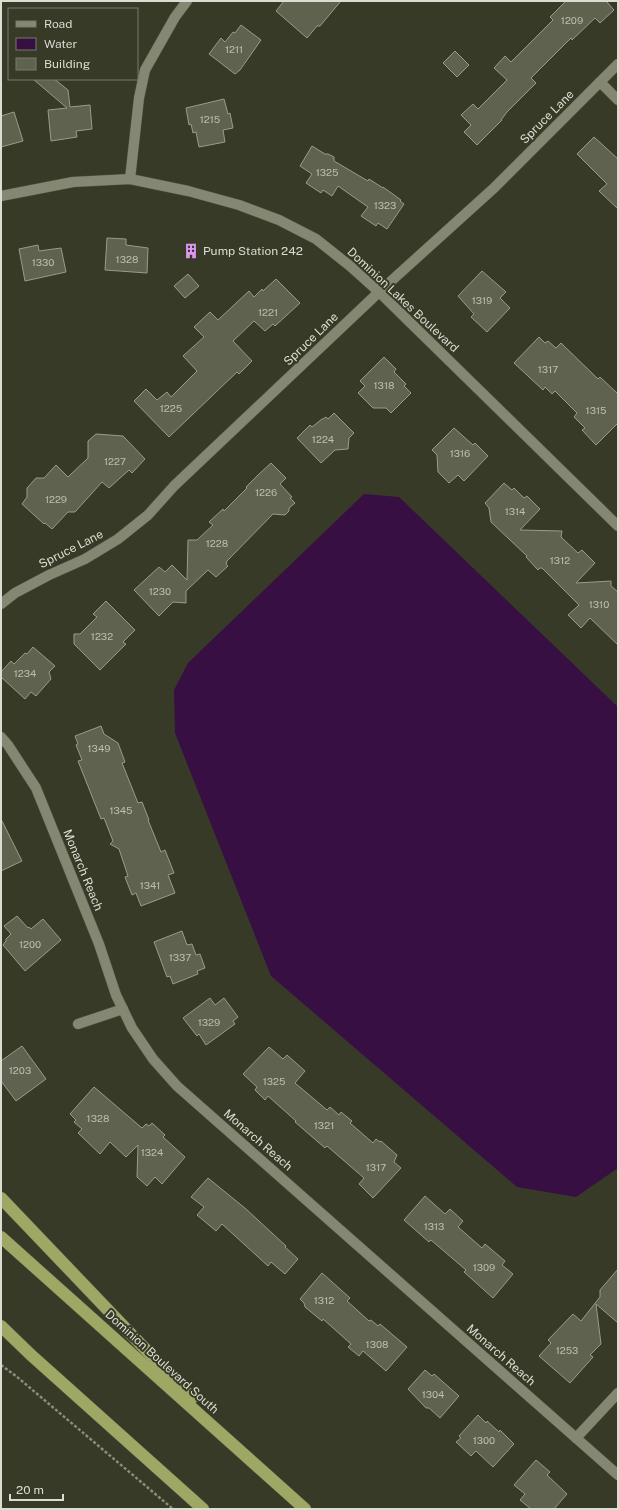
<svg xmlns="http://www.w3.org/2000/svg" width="619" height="1510" font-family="'Public Sans',sans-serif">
	<rect width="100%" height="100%" fill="#373a27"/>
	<polygon fill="#380f43" points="364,494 399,497 618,707 618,1168 576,1197 517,1187 271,976 175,733 174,690 188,663"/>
	<g fill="#5f624f" stroke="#999c87">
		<polygon points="284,1 341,1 320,26 317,26 307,38 276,11"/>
		<polygon points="566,1 606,1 614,10 600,23 595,18 572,40 571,38 531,78 536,83 507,112 501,120 502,120 477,145 464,132 471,125 461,115 473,104 478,109 507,80 494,68 505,56 511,62 553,20 550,17"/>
		<polygon points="241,25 261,40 240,70 235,74 209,54 221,38 225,42 233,32 235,33"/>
		<polygon points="455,51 469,65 457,77 443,63"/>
		<polygon points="33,79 54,79 58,82 68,90 70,107 90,105 92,129 76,131 77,137 51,141 48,110 67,108"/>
		<polygon points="224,99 228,114 230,113 233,128 223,130 225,142 199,147 196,132 193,133 191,124 189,125 186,108"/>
		<polygon points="14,112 23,141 1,147 1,116"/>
		<polygon points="594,137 618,159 618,209 599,191 607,184 577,154"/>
		<polygon points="312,146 325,154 328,154 334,157 334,161 368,181 369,179 383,188 383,187 401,200 400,201 404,204 387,229 378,223 376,226 361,216 368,207 338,186 332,196 323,190 321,193 306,183 312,174 300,166"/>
		<polygon points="107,238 126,239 126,245 148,248 147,273 105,270"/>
		<polygon points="38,245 39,251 61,248 66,272 25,281 19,249"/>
		<polygon points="482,271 506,292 500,298 510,308 487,332 471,317 474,314 458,296"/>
		<polygon points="188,274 199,286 185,298 174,286"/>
		<polygon points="276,279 300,303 275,326 273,324 265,331 254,321 233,341 252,361 239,374 237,372 169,437 134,401 146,389 157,400 167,392 171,397 197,371 183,356 204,337 194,327 210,312 218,320 249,291 254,297 262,289 263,291"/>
		<polygon points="539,337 545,343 548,341 556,348 561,343 598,379 600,377 618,394 618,423 596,445 582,430 585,428 574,417 577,413 555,391 552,394 545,387 543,390 514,363"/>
		<polygon points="384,357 396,369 394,372 406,384 404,386 411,393 391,413 386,408 373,408 358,393 365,386 360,381"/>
		<polygon points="334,413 354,433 349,438 348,449 335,450 321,463 297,438 310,425 312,427 322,419 323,419 326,417 328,419"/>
		<polygon points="454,428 473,445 475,443 488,456 464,481 458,475 449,483 438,472 437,455 432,450"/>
		<polygon points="96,434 123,436 145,459 132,473 129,470 109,488 102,482 75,512 68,512 52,529 45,523 44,524 22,504 27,497 27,488 36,478 44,478 56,465 68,477 88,458 88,441"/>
		<polygon points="271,463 286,478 280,484 292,497 290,498 295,503 289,508 289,511 285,515 273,514 227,561 226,564 228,566 216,577 208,570 186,591 186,603 173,602 159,616 134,590 159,567 165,572 172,565 187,580 188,540 197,540 213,525 209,522 223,509 224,511 247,488 246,487 257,476"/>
		<polygon points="504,483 512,490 514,488 524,498 527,496 540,509 520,530 562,531 561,537 578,553 582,550 595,563 576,583 611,581 611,586 618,592 618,645 590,618 581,628 568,615 579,605 542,568 540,568 538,570 526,557 527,556 491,522 489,508 485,503"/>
		<polygon points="106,601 135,630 123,642 126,644 100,670 74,644 74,634 80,634 97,617 93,614"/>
		<polygon points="33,647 55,666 49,672 51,679 36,696 31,692 25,699 1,677 1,672 11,661 14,664 25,653 27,654"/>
		<polygon points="101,726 104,734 118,743 125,762 122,763 138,803 142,802 149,820 148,820 161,852 165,850 174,873 168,875 175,893 141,906 136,893 132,895 125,877 128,876 119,849 110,844 113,841 104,818 101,819 78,761 82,760 76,745 78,744 75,736"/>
		<polygon points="1,819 22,861 1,871"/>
		<polygon points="17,916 28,928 29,927 31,929 43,919 61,940 25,971 3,945 6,941 6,939 11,934 4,926"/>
		<polygon points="182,931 187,945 192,944 196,955 200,954 205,968 197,971 198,974 173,984 170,976 167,977 154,942"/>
		<polygon points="210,998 215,1005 224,998 238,1017 233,1021 235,1024 206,1045 199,1034 197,1036 183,1018"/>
		<polygon points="22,1046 46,1079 16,1101 1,1081 1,1061"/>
		<polygon points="269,1047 283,1059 287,1055 305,1071 295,1083 327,1110 330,1107 339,1115 341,1112 352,1121 350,1123 373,1143 376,1139 380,1142 381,1141 397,1155 394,1162 401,1168 373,1198 359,1184 364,1178 327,1146 325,1148 295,1122 296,1121 268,1096 265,1100 255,1090 257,1087 243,1074"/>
		<polygon points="94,1087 142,1128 146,1124 149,1126 152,1123 165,1135 163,1137 185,1157 162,1184 155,1177 147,1186 137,1177 138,1145 126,1157 110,1142 100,1154 78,1133 82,1129 74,1122 76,1120 70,1114"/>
		<polygon points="208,1178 246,1209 286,1246 285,1247 298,1259 285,1274 271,1262 268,1266 222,1224 216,1231 197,1215 204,1207 191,1197"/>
		<polygon points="425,1196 445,1214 450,1209 463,1221 458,1227 482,1248 485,1244 505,1261 502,1265 513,1274 493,1298 464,1272 466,1270 431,1240 429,1242 404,1220"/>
		<polygon points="618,1269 618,1323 596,1304 601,1344 590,1355 593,1357 570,1383 539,1356 551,1343 548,1340 573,1314 581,1321 600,1297 600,1290"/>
		<polygon points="322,1273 350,1298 347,1301 369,1321 371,1320 378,1326 380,1324 407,1347 386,1371 363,1351 359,1356 348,1347 351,1344 323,1319 322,1321 305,1307 304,1303 300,1299"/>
		<polygon points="425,1370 432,1376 434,1374 459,1396 440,1418 429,1408 426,1408 408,1389"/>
		<polygon points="478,1415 486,1423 487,1421 499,1432 500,1430 514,1444 493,1467 476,1451 471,1456 456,1442 461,1438 459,1436"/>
		<polygon points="536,1460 550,1472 547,1475 567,1494 554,1509 531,1509 520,1500 525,1494 514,1485"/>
	</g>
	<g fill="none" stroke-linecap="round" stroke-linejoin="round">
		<defs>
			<g id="minor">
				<polyline points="600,82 618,100"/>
				<polyline points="130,179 139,98 145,70 175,17 187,1"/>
				<polyline points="1,196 73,182 130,179 188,191 239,205 279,220 316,239 350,266 379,292 618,526"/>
				<polyline points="1,604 15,593 49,575 85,559 118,539 148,515 174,486 379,292 494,188 618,64"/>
				<polyline points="1,737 8,745 36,788 99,944 116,995 132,1028 153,1059 177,1086 618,1475"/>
				<polyline points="78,1024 123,1009"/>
				<polyline points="576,1438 618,1393"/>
			</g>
			<g id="motorway">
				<polyline points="1,1198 192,1398"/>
				<polyline points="1,1237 305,1509"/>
				<polyline points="1,1326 31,1355 203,1509"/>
			</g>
		</defs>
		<use href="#minor" stroke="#535646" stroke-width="11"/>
		<use href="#motorway" stroke="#535646" stroke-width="13"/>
		<polyline stroke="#8a8c7e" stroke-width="2.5" stroke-dasharray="3 2" stroke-linecap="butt" points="1,1365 16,1376 173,1509"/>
		<use href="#minor" stroke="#848873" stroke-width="10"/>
		<use href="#motorway" stroke="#9ea864" stroke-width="12"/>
	</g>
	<defs>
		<symbol id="building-bare" viewBox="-9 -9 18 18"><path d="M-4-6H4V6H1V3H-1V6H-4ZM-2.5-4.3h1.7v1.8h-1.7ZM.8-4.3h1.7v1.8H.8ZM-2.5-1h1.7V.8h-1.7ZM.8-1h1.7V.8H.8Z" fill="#df98f2" stroke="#373a27" stroke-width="2.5" paint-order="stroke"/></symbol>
	</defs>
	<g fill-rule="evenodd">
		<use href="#building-bare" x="180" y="240" width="22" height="22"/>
	</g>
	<g text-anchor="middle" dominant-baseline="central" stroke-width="4" stroke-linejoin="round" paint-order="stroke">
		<g font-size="10" fill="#bcbeb1">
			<text x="572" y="20">1209</text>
			<text x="234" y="49">1211</text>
			<text x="210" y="119">1215</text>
			<text x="327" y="172">1325</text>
			<text x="385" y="205">1323</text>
			<text x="127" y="259">1328</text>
			<text x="43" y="262">1330</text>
			<text x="482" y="300">1319</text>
			<text x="268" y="312">1221</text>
			<text x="548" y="369">1317</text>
			<text x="384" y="385">1318</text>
			<text x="171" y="408">1225</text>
			<text x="596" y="410">1315</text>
			<text x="323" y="439">1224</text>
			<text x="460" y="453">1316</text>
			<text x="115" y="461">1227</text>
			<text x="266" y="492">1226</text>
			<text x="56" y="499">1229</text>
			<text x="515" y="511">1314</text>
			<text x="217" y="543">1228</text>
			<text x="560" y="560">1312</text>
			<text x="160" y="591">1230</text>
			<text x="599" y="604">1310</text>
			<text x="102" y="636">1232</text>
			<text x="25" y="673">1234</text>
			<text x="99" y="748">1349</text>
			<text x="121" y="810">1345</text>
			<text x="150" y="885">1341</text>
			<text x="30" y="944">1200</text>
			<text x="180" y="957">1337</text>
			<text x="209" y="1022">1329</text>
			<text x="20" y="1070">1203</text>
			<text x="274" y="1081">1325</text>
			<text x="98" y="1118">1328</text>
			<text x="324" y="1125">1321</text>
			<text x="152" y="1152">1324</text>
			<text x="376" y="1167">1317</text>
			<text x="434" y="1226">1313</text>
			<text x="484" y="1267">1309</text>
			<text x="324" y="1300">1312</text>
			<text x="377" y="1344">1308</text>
			<text x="567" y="1350">1253</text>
			<text x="433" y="1394">1304</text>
			<text x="484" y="1440">1300</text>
		</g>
		<g font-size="12" fill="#dbddd2" stroke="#373a27">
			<text transform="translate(547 117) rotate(-45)">Spruce Lane</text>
			<text transform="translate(403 300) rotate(43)">Dominion Lakes Boulevard</text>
			<text transform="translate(311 339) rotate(-44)">Spruce Lane</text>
			<text transform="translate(71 549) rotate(-27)">Spruce Lane</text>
			<text transform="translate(83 870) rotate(68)">Monarch Reach</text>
			<text transform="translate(258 1140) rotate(41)">Monarch Reach</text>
			<text transform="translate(501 1355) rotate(41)">Monarch Reach</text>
			<text transform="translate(162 1362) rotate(42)">Dominion Boulevard South</text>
		</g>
		<g font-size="12" fill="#dbddd2" stroke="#373a27" text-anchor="start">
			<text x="203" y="251">Pump Station 242</text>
		</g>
	</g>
	<rect width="619" height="1510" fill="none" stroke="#dbddd2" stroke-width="4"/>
	<rect x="8" y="8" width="130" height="72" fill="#373a27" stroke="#797b6b"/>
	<rect x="16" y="21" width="20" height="6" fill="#848873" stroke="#797b6b"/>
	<text x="44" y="28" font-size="12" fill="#dbddd2">Road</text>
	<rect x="16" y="38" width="20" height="12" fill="#380f43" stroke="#797b6b"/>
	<text x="44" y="48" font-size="12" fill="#dbddd2">Water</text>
	<rect x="16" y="58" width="20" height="12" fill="#5f624f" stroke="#797b6b"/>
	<text x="44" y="68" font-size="12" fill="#dbddd2">Building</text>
	<path d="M10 1494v6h53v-6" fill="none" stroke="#dbddd2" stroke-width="2"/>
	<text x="16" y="1494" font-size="12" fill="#dbddd2" stroke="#373a27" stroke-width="3" paint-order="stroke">20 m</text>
</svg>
